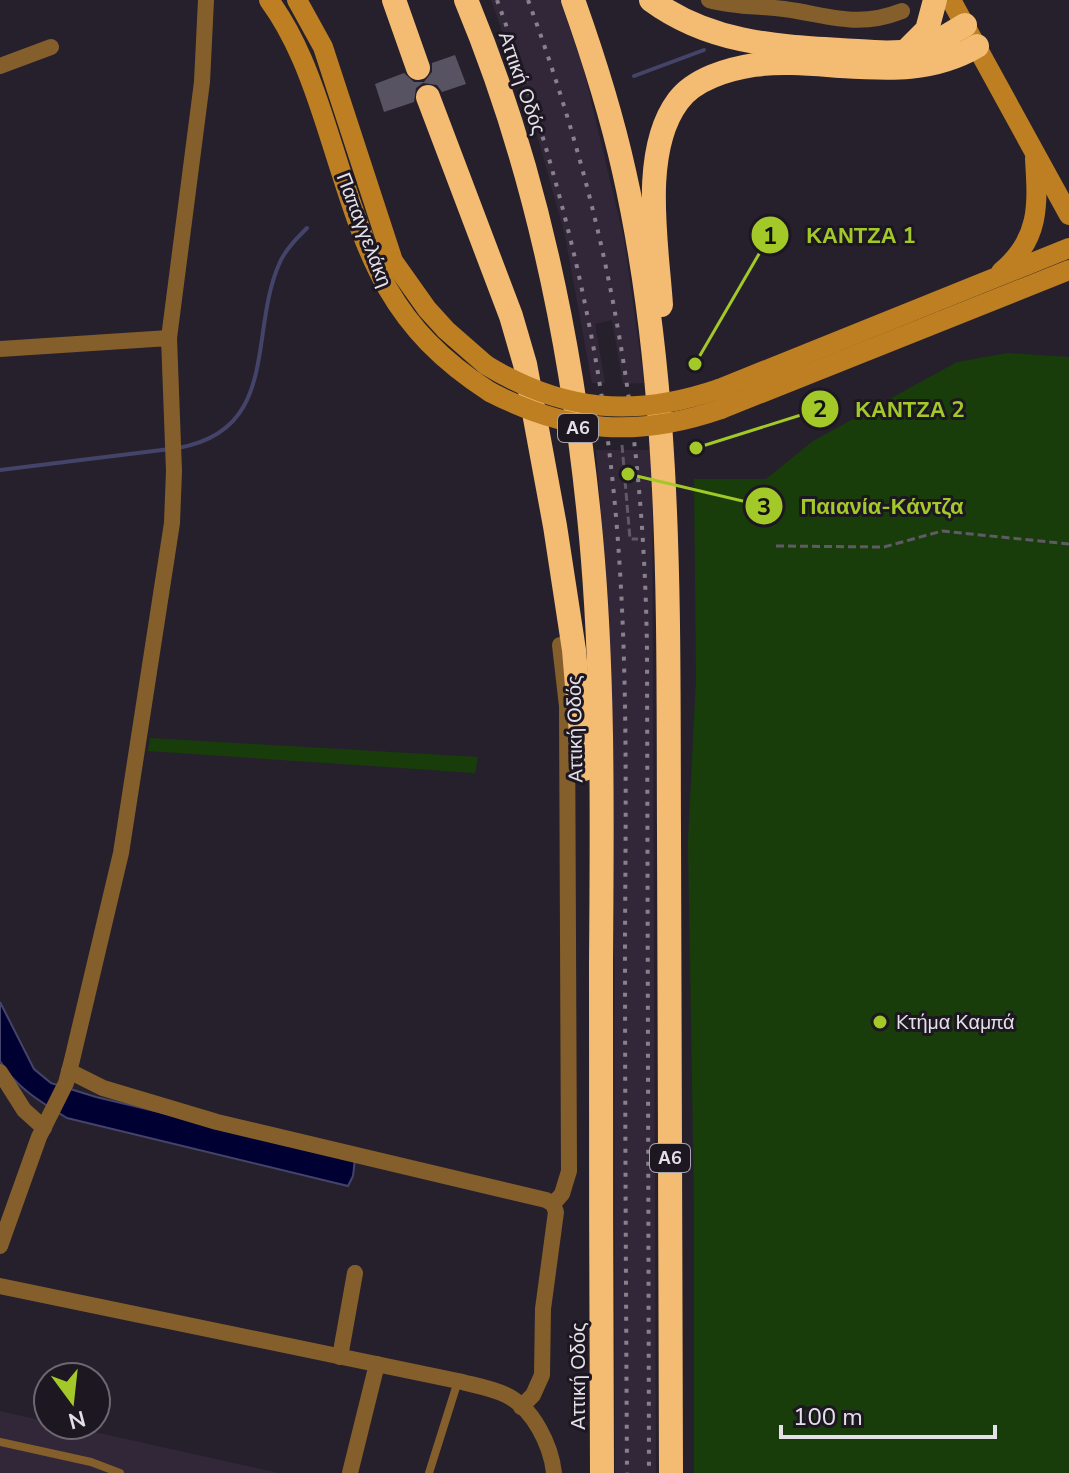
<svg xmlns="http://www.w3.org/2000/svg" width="1069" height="1473" font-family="'Nunito Sans',sans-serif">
	<rect width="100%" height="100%" fill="#26202c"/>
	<g fill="#312739">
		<polygon points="491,0 560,0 583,67 624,239 644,383 623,384 612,320 595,324 605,383 592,383 565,236 530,109"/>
		<polygon points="596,450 652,450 656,1473 615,1473 614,765 609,610"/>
		<polygon points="0,1411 48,1422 48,1425 63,1425 279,1473 0,1473"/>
	</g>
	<g fill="#183d0b">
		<polygon points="1008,353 1069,357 1069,1473 694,1473 694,1202 688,842 696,680 694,479 766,479 813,441 957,362"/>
		<polygon points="150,738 478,757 475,773 148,751"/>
	</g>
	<path fill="#003" stroke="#444369" stroke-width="2" d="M0,1002L34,1069L51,1083L96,1097L355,1159L353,1176L348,1186L67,1118C42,1103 15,1087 0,1061Z"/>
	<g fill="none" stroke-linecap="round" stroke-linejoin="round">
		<g stroke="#444369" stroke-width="4">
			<polyline points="634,76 704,50"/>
			<path d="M178,448C281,430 248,332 280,262C286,249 297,238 307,228"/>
			<polyline points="0,470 170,449"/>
		</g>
	</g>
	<polygon fill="#585362" points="455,55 466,84 442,92 437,85 423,83 416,88 414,102 384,112 375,84 404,73 414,82 424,82 432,72 432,63"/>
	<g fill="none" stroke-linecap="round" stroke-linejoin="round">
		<g stroke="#605a65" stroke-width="3" stroke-dasharray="8 4" stroke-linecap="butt">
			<polyline points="622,445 630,539 638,539"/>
			<polyline points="776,546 884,547 942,531 1069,544"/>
		</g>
		<g stroke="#855f2b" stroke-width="8">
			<polyline points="0,1442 91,1462 120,1473"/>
			<polyline points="429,1473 458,1381"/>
		</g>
		<g stroke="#855f2b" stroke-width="16">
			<path d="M709,0C733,7 759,6 784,9C829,15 856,29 902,11"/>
			<polyline points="0,66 51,47"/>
			<polyline points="169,338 202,82 206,0"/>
			<polyline points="0,349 169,338 174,471 172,523 121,853 72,1060 66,1083 39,1137 0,1246"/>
			<polyline points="69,1071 103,1088 217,1122 546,1200 553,1204 556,1212 543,1309 542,1375 533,1395 521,1407"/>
			<polyline points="0,1072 24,1110 44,1128"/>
			<polyline points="553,1204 562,1194 569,1171 567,706 560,645"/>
			<path d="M0,1286L458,1381C473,1385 492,1388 506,1395C533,1408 551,1445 554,1473"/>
			<polyline points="340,1357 355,1273"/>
			<polyline points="350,1473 377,1364"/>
		</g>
		<g stroke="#bd7f21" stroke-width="20">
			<path d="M269,0C296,37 311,79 325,122C364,241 378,320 490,392"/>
			<polyline points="297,0 323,47 393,261 427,309 446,330 486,365"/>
			<polyline points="951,0 1069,215"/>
			<path d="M1001,272C1040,239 1038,206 1035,159"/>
			<polyline points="719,389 1069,248"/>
			<polyline points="721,409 1069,270"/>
		</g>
		<g stroke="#f4bb72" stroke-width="24">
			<polyline points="394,0 418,68"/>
			<path d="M466,0C537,170 574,354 591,537C604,679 602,822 601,964C601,1134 601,1303 602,1473"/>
			<path d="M573,0C593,56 611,113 624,171C673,388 668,611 669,832C670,1046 670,1259 671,1473"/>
			<path d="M651,0C708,42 772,46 840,50C864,51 890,55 915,50C933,46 949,34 965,25"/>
			<polyline points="909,48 927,30 935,0"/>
			<polyline points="428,97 511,316 525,364 555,526 574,650 584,769"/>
			<path d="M661,305C657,245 640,152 678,101C694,79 728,69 754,65C782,61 812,64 840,66C888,69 933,72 977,46"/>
		</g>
		<g stroke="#86818b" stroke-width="4" stroke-dasharray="4 8" stroke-linecap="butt">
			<path d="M497,0C547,136 585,276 605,419C629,589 626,763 625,934C625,1114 626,1294 627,1473"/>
			<path d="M528,0C608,216 644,421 647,651L649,1473"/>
		</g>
		<g stroke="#bd7f21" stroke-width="20">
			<path d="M486,365C563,412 634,418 719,389"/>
			<path d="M490,392C569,433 637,438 721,409"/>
		</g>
	</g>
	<circle fill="#a2c928" stroke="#1d1722" stroke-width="3" cx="880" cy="1022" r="8"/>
	<g text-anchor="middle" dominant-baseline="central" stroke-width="6" stroke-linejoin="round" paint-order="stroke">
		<g fill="#1d1722" stroke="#a8a4ad" stroke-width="2">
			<rect x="558" y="414" width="40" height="28" rx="6"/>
			<rect x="650" y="1144" width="40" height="28" rx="6"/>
		</g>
		<g font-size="18" font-weight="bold" fill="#e4e0e8">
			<text x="578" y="428">Α6</text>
			<text x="670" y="1158">Α6</text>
		</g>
		<g font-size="20" fill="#e4e0e8" stroke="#1d1722">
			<text transform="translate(522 83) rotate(71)">Αττική Οδός</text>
			<text transform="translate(364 230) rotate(69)">Παπαγγελάκη</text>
			<text transform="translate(575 729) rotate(-91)">Αττική Οδός</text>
			<text transform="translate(578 1376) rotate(-90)">Αττική Οδός</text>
		</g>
		<g font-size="20" fill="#e4e0e8" stroke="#1d1722" text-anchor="start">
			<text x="896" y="1022">Kτήμα Καμπά</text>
		</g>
	</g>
	<path fill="none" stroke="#a2c928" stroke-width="3" d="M695 364L770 235M696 448L820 409M628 474L764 506"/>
	<g fill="#a2c928" stroke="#1d1722" stroke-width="3">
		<circle cx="695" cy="364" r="8"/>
		<circle cx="696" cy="448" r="8"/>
		<circle cx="628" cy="474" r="8"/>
		<circle cx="770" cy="235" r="20"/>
		<circle cx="820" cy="409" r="20"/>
		<circle cx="764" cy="506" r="20"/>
	</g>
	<g font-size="24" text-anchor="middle" font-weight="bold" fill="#111">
		<text x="770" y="244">1</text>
		<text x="820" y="417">2</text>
		<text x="764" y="515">3</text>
	</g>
	<g font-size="22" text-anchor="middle" font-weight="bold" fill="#a2c928" stroke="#1d1722" stroke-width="6" stroke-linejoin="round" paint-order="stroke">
		<text x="861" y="243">ΚΑΝΤΖΑ 1</text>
		<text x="910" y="417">ΚΑΝΤΖΑ 2</text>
		<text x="882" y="514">Παιανία-Κάντζα</text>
	</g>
	<g transform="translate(72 1401) rotate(165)"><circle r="38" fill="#1d1722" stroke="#6d6771" stroke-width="2"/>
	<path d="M0-6L14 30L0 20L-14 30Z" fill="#a2c928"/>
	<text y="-12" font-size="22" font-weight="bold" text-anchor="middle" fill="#e4e0e8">N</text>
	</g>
	<path d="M781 1425v12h214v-12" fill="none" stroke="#e4e0e8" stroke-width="4"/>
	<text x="793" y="1425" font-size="24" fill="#e4e0e8" stroke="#1d1722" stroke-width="6" paint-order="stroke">100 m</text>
</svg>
